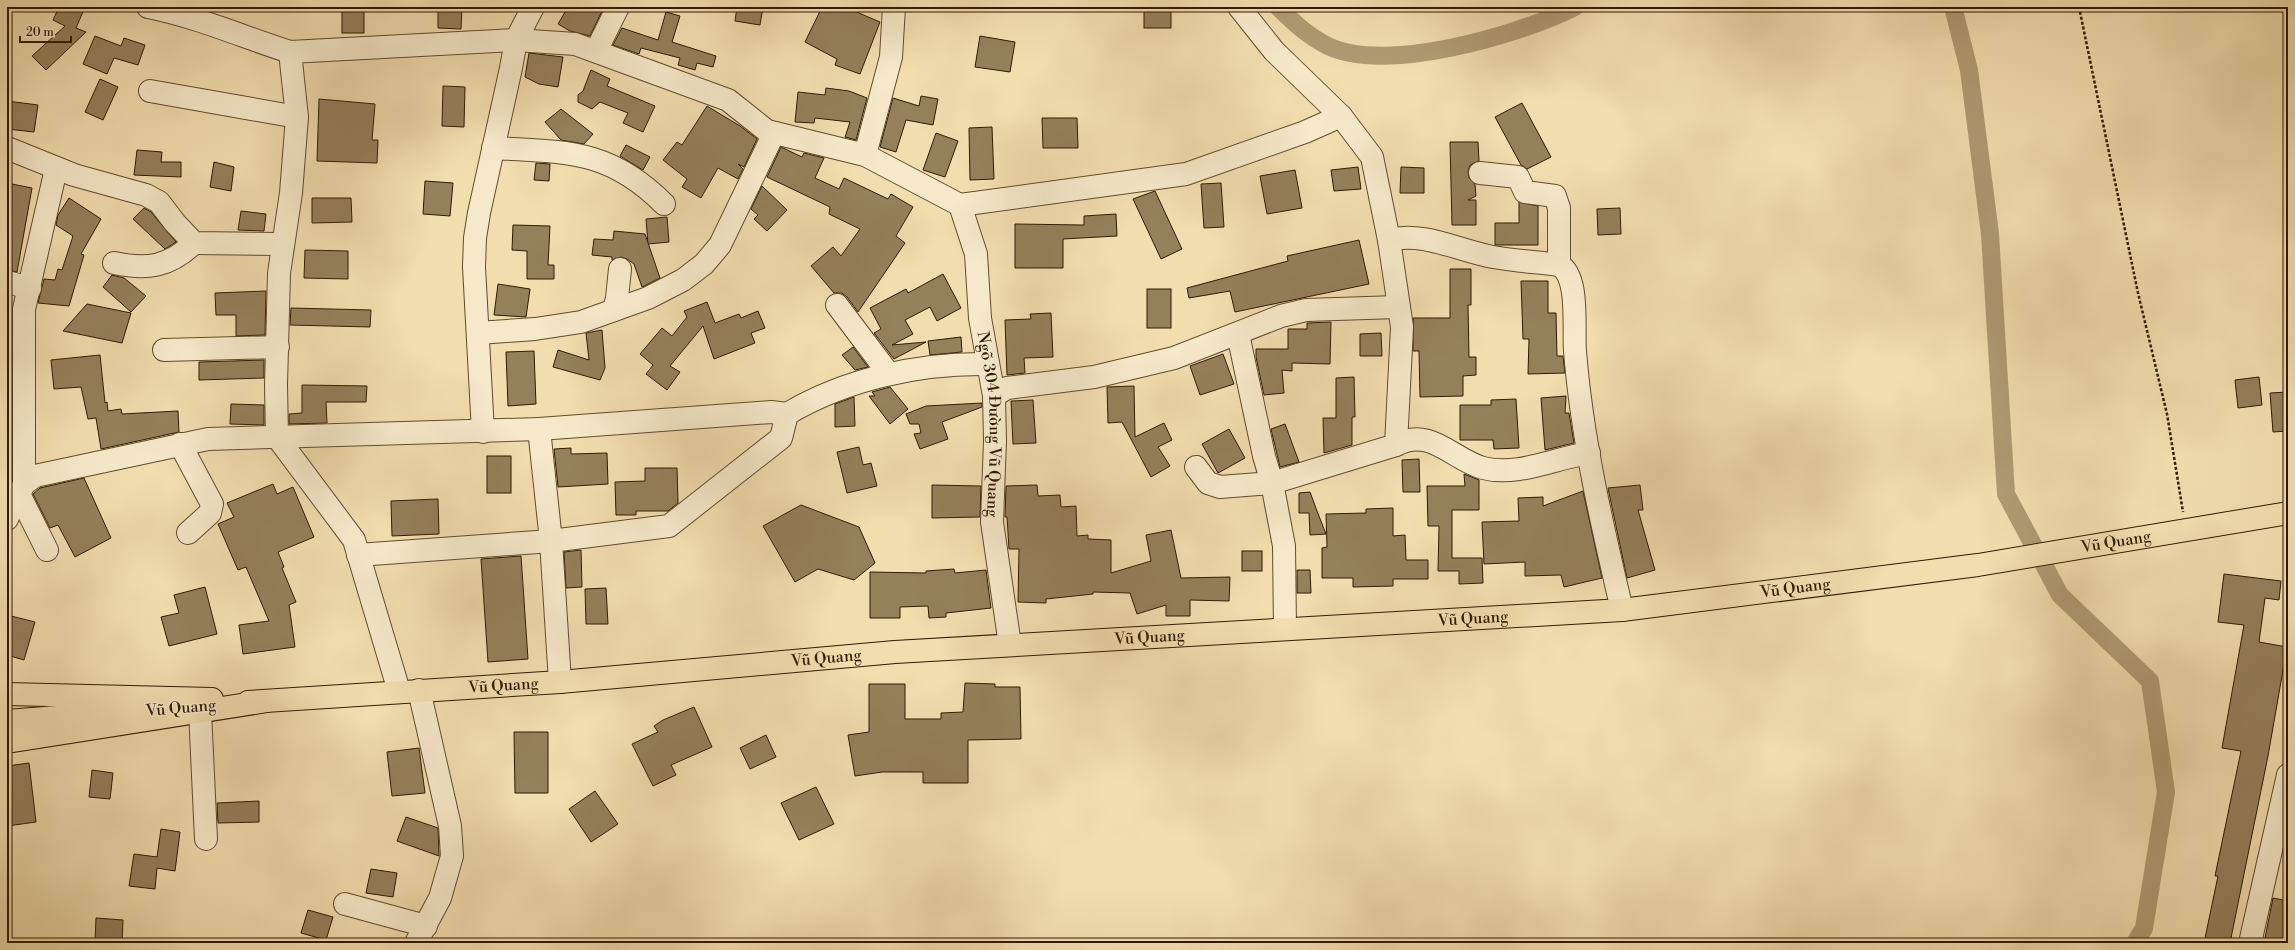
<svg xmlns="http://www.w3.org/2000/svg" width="2295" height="950" font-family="'Libre Bodoni',serif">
	<rect width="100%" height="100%" fill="#f1ddae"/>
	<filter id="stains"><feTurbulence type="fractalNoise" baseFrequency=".005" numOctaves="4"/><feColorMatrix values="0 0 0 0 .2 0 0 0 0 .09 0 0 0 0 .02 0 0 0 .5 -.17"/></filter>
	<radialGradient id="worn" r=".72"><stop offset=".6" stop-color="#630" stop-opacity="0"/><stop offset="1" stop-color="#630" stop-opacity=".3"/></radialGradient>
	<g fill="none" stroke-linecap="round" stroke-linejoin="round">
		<g stroke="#af9b73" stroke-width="18">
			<path d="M1278,7C1293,22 1308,36 1328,46C1386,74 1519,35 1575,7"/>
			<polyline points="1953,7 1969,70 1990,234 2006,494 2060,595 2150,681 2166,792 2144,928 2135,943"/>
		</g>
	</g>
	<g fill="#94805b" stroke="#2f1b01">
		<polygon points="59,7 85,7 76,28 86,32 46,70 32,56 65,26 53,20"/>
		<rect x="342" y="7" width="22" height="26"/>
		<polygon points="438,7 462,7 461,29 438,28"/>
		<polygon points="568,7 604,7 590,36 570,31 558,24"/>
		<polygon points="737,7 763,7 760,25 735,21"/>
		<polygon points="822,7 845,7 880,22 860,74 835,65 837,59 805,42"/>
		<rect x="1144" y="7" width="27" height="21"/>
		<polygon points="666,12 680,16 672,42 716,56 713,67 697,63 695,70 678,65 680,58 641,48 639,54 613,45 622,28 658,40"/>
		<polygon points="95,36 121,46 124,38 145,45 138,65 114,58 107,74 83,64"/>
		<polygon points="980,36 1015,42 1010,72 975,67"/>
		<polygon points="529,53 563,57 558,87 539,84 525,77"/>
		<polygon points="591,70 610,79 607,86 655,106 643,132 623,123 628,113 600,102 592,109 578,102 578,95 583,91"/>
		<polygon points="100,79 118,87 103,120 85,112"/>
		<polygon points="443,86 465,87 464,127 442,126"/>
		<polygon points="826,88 849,91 867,98 856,140 845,137 850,122 815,118 814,123 795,122 798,92 825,95"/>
		<polygon points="921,96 938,99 933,125 906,120 896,152 880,147 893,98 919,106"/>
		<polygon points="319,99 375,104 372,140 378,140 377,163 317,161"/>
		<polygon points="7,101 38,105 34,132 7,129"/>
		<polygon points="1522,103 1551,157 1527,169 1521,165 1495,117"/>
		<polygon points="707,106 740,126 757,139 744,167 738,164 743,169 738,179 718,168 701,198 682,187 687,179 663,160 677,142 682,145"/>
		<polygon points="561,109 593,134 584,144 561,140 545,122"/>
		<polygon points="1042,118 1077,118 1078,148 1043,148"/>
		<polygon points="992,127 994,179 970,180 969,128"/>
		<polygon points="936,133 958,141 945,177 923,170"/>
		<polygon points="1450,142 1478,142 1479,161 1470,165 1468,172 1469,178 1475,184 1476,196 1468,200 1476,200 1476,225 1452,225"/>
		<polygon points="626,145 650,157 643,170 620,156"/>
		<polygon points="781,147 802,157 804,153 824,158 815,178 839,189 844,178 888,199 891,194 913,207 896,236 905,243 858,312 847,297 842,293 834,293 811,266 833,247 841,256 860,229 829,214 830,207 767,177"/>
		<polygon points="137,150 162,152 161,162 181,162 181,177 134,175"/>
		<polygon points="214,162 234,167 231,191 210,187"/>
		<polygon points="536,163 550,164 549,181 534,180"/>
		<polygon points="1358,167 1361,189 1334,191 1331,170"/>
		<polygon points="1401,167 1424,168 1424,193 1400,193"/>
		<polygon points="1295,170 1302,208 1267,214 1260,176"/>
		<polygon points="425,181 453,183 450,216 423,214"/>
		<polygon points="7,183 32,188 17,272 7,270"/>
		<polygon points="1221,183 1224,227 1204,228 1201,184"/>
		<polygon points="762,186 787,210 767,231 754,219 758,215 751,209"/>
		<polygon points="1155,191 1182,249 1161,259 1133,199"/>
		<polygon points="69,198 101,219 81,254 84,255 69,306 38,303 44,279 55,280 58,269 62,270 73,236 56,225 58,215"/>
		<polygon points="312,198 351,198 352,222 312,223"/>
		<polygon points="1519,202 1538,206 1538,245 1495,245 1495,223 1519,223"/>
		<polygon points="144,208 151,212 176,242 165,249 133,219"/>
		<polygon points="1620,208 1621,234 1598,235 1597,209"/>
		<polygon points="241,211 266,214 264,231 238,230"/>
		<polygon points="1116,214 1117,236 1063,239 1063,268 1015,268 1015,224 1084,225 1084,216"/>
		<polygon points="667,217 669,242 648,244 646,219"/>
		<polygon points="513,225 550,226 548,265 554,265 554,279 527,279 527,251 512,250"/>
		<polygon points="614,231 645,234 660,278 642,287 634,264 627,259 621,257 612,260 612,257 592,255 594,239 613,240"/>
		<polygon points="1359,240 1369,284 1235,312 1230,291 1189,298 1187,288 1288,261 1287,256"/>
		<polygon points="305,250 348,251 348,279 304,278"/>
		<polygon points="1450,269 1471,269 1471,305 1468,305 1469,357 1476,357 1476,375 1463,376 1463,396 1420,397 1419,351 1413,351 1413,318 1450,318"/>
		<polygon points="943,274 961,308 937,321 930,307 905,320 913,334 892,345 926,342 894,359 874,333 881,329 870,308 906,289 908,293"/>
		<polygon points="112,275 124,278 146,296 131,312 103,287"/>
		<polygon points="1521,281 1548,281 1548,313 1556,313 1557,356 1563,356 1565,373 1528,374 1529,339 1523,339"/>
		<polygon points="498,284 530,289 526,317 494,315"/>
		<rect x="1147" y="289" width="24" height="39"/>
		<polygon points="266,291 265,335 236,336 236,315 216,315 215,293"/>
		<polygon points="707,302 715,323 739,314 741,318 758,311 765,328 751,333 755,343 714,359 703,326 670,366 680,372 667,390 646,374 653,365 640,354 662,328 672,336 687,317 684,311"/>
		<polygon points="87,304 131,313 122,343 63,331"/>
		<polygon points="291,308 371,310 370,327 290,325"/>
		<polygon points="1051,313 1053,357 1024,358 1025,373 1007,375 1005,320 1031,319 1030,314"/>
		<polygon points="1331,322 1330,364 1292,363 1292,371 1282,370 1284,393 1264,395 1256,357 1256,349 1288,349 1288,329 1307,329 1307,323"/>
		<polygon points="602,330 605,368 600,380 553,367 558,350 589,360 586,333"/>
		<polygon points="1381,333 1382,356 1360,356 1360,334"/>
		<polygon points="961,337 962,352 930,355 928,341"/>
		<polygon points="853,347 868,367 855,370 842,355"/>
		<polygon points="534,351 536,404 508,406 506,352"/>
		<polygon points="1223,354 1234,384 1200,395 1190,366"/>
		<polygon points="100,355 105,403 107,402 108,411 121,409 122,414 178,411 179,432 101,449 96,418 88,419 81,387 54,389 51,360"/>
		<polygon points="264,360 264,378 199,380 199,362"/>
		<polygon points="1354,377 1355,417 1352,417 1352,445 1324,453 1323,418 1336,418 1336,378"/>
		<polygon points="2259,377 2262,405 2238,408 2235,380"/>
		<polygon points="302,385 367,386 366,402 326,402 327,423 289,424 289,414 302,413"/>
		<polygon points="1134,386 1135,437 1164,423 1172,440 1158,447 1170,466 1151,477 1122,422 1108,423 1107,387"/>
		<polygon points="890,387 908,409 890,424 869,396 875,396 872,392"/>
		<polygon points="2288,392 2288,431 2273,432 2270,393"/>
		<polygon points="1566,396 1565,413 1569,413 1574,443 1545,450 1541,398"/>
		<polygon points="854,397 855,426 835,427 835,404"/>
		<polygon points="1516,399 1519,448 1494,449 1493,440 1460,440 1460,405 1491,405 1491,400"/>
		<polygon points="1033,400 1036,443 1013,444 1011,401"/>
		<polygon points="982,403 982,407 942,422 948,439 920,449 914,434 921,433 919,424 910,424 906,414 926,406"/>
		<polygon points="231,404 264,405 264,425 230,424"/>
		<polygon points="1285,424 1299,462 1280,467 1271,429"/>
		<polygon points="1229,429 1245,458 1218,473 1202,444"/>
		<polygon points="859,447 863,465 871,463 877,486 847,493 837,452"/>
		<polygon points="571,448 571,454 607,453 608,484 558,487 554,449"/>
		<rect x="487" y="456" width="24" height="37"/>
		<polygon points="1419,459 1420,492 1403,492 1402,460"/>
		<polygon points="645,468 677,468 678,503 668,511 636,511 636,515 616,515 615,482 645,481"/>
		<polygon points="1464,474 1479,480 1479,510 1452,510 1452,558 1482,558 1483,583 1459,584 1459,571 1438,571 1439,526 1428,526 1427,486 1465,486"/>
		<polygon points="84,478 111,538 75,557 58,525 50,528 33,494 40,488"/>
		<polygon points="273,484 277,494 293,487 314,537 278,552 284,567 282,568 296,602 289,605 295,647 243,654 239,625 269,621 246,567 238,570 218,524 234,517 227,503"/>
		<polygon points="932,485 981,486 980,517 932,518"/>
		<polygon points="1037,485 1038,496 1060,495 1061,507 1076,506 1077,536 1088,535 1088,539 1111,540 1111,573 1151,561 1146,535 1171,530 1181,578 1230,577 1229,601 1190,600 1190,616 1166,616 1166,605 1137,614 1130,593 1093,592 1093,594 1046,599 1046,603 1018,602 1019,549 1009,549 1007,517 1005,517 1006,486"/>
		<polygon points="1640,485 1643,510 1638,510 1655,570 1627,578 1608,488"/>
		<polygon points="1583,491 1602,578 1564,587 1561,575 1525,576 1525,562 1484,564 1482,522 1519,521 1518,498 1543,497 1543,506"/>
		<polygon points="1310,492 1317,511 1326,534 1310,535 1309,513 1299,513 1299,493"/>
		<polygon points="438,499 439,534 392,536 391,501"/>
		<polygon points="801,505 859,527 875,563 854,580 818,569 795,582 763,526"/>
		<polygon points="1393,508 1393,536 1405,535 1406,560 1428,560 1428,579 1393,579 1393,586 1353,587 1353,578 1322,578 1322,548 1327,547 1326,514 1366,513 1366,509"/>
		<polygon points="581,550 582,587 566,588 564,552"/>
		<rect x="1242" y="551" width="20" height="20"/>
		<polygon points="521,556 528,659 488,662 481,559"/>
		<polygon points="954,569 955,573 986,570 991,608 946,613 946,617 929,618 928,606 900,607 900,618 870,618 870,572 926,573 926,571"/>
		<polygon points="1297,570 1310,570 1311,593 1297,593"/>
		<polygon points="2224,574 2281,581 2279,600 2265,598 2259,642 2287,647 2268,756 2230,943 2204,943 2218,876 2215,876 2241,751 2222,748 2244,625 2218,622"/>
		<polygon points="205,587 217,634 169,646 161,617 179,613 174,595"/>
		<polygon points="606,588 608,624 586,624 585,589"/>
		<polygon points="7,615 35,622 24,660 7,655"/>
		<polygon points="965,683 995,684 995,687 1020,687 1021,739 968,740 968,783 923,783 923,772 882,772 855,776 848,735 869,732 869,684 905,684 905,719 941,719 941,713 963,712"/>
		<polygon points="694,707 712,747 671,765 676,775 653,786 632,744 658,732 654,726 663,720"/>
		<polygon points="514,732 548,732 548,793 515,793"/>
		<polygon points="766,735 776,757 750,769 740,748"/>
		<polygon points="419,748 425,793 392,796 387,752"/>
		<polygon points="29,763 36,822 7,826 7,766"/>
		<polygon points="92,770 113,773 110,799 89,797"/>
		<polygon points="816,787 834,824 799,840 781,803"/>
		<polygon points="595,791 618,824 591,842 569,809"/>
		<polygon points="259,801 259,822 218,823 217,803"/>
		<polygon points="406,817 438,828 439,856 397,841"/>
		<polygon points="161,829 180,832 175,871 157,868 155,889 129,886 134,854 157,857"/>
		<polygon points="371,869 397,873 393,897 366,893"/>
		<polygon points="2273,898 2288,901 2288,943 2264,943"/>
		<polygon points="308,910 333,917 326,940 301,933"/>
		<polygon points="96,918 123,920 122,943 95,943"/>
	</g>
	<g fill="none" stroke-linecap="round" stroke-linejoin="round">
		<defs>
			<g id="minor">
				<path d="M148,7C198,17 243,37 290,52"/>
				<polyline points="1239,7 1274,51 1341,116"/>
				<polyline points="596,51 618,7"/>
				<polyline points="150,91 297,117"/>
				<polyline points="7,148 74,175 146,195 159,202 175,223 194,243 283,244"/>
				<path d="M493,148C566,152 609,149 664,204"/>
				<polyline points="865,155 891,57 894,7"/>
				<polyline points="1480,173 1518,177 1525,192 1555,196 1559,208 1559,265"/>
				<path id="s1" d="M960,205L976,254L980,318L994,396L995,441L992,522L1010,645"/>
				<path d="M1389,240C1423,231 1459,251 1493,257C1515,261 1537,262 1559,265C1580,276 1573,329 1575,351C1582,439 1602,525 1622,610"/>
				<path d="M114,263C147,270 169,267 194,243"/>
				<polyline points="7,282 30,288"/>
				<polyline points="837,305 889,374"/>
				<polyline points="614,310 617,298 620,269"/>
				<polyline points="478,333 535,329 581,322 648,298 683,280 704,264 720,245 774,133"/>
				<polyline points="164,350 278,347"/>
				<polyline points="994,396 1007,388 1094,377 1174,358 1281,316 1306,310 1398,307"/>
				<path d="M787,414C846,379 919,363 987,364"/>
				<polyline points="539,429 551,541 560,682"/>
				<polyline points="483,432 474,267 475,238 479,213 511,68 516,40 533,7"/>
				<polyline points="180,444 212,504 210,513 188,533"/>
				<path d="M1396,445C1430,426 1453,460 1483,468C1517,477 1555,458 1589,453"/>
				<polyline points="1196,467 1208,483 1220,487 1272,483 1264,456 1238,334"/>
				<polyline points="24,484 24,309 56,169"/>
				<polyline points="19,494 47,550"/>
				<polyline points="7,519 24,484 35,476 208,439 539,429 771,412 787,414 781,438 669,526 551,541 358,555"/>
				<polyline points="399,691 354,540 277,437 276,385 279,273 291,193 297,117 290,52 516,40 575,44 728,100 767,131 865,155 960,205 1186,174 1305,132 1341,116 1372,157 1389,240 1402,327 1396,445 1272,483 1284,546 1285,629"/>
				<polyline points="200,711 206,839"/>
				<polyline points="345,904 426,926"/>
				<polyline points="416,943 440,898 452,856 450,826 419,690"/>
				<polyline points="2250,943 2288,775"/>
			</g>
			<g id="major">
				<path id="s2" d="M248,702L560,682L895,652L1622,610L1978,565L2288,513"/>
				<polyline points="7,721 158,709"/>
			</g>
			<g id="highway">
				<polyline points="7,694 212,699"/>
				<polyline points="7,742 267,701"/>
			</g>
		</defs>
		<use href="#minor" stroke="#604c2c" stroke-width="24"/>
		<use href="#major" stroke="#2f1b01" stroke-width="24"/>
		<use href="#highway" stroke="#2f1b01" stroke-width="24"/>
		<polyline stroke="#2f1b01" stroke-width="2.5" stroke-dasharray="3 2" stroke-linecap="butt" points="2079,7 2138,293 2167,414 2183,512"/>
		<use href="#minor" stroke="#f6e9ca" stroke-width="22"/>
		<use href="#major" stroke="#f1ddae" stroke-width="22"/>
		<use href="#highway" stroke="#f1ddae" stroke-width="22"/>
	</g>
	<g text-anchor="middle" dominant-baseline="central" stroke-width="3" stroke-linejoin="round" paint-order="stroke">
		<g font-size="16" fill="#2f1b01" stroke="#f6e9ca">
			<text stroke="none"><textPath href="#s1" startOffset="223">Ngõ 304 Đường Vũ Quang</textPath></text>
			<text stroke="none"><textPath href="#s2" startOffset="1876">Vũ Quang</textPath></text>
			<text stroke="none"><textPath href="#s2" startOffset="1552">Vũ Quang</textPath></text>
			<text stroke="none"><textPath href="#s2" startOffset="1228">Vũ Quang</textPath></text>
			<text stroke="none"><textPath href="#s2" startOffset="904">Vũ Quang</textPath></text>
			<text stroke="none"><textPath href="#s2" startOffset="580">Vũ Quang</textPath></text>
			<text stroke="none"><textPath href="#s2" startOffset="256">Vũ Quang</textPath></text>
			<text transform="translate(181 708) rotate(-5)">Vũ Quang</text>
		</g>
	</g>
	<rect width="2295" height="950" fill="none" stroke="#f1ddae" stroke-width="24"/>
	<rect x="8" y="8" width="2279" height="934" fill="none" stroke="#2f1b01" stroke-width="2"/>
	<rect x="12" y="12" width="2271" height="926" fill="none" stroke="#2f1b01"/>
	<path d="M20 36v6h51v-6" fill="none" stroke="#2f1b01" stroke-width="2"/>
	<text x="26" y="36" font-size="12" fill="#2f1b01" stroke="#f6e9ca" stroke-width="3" paint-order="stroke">20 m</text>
	<rect width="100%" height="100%" filter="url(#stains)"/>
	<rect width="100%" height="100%" fill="url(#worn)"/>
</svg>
